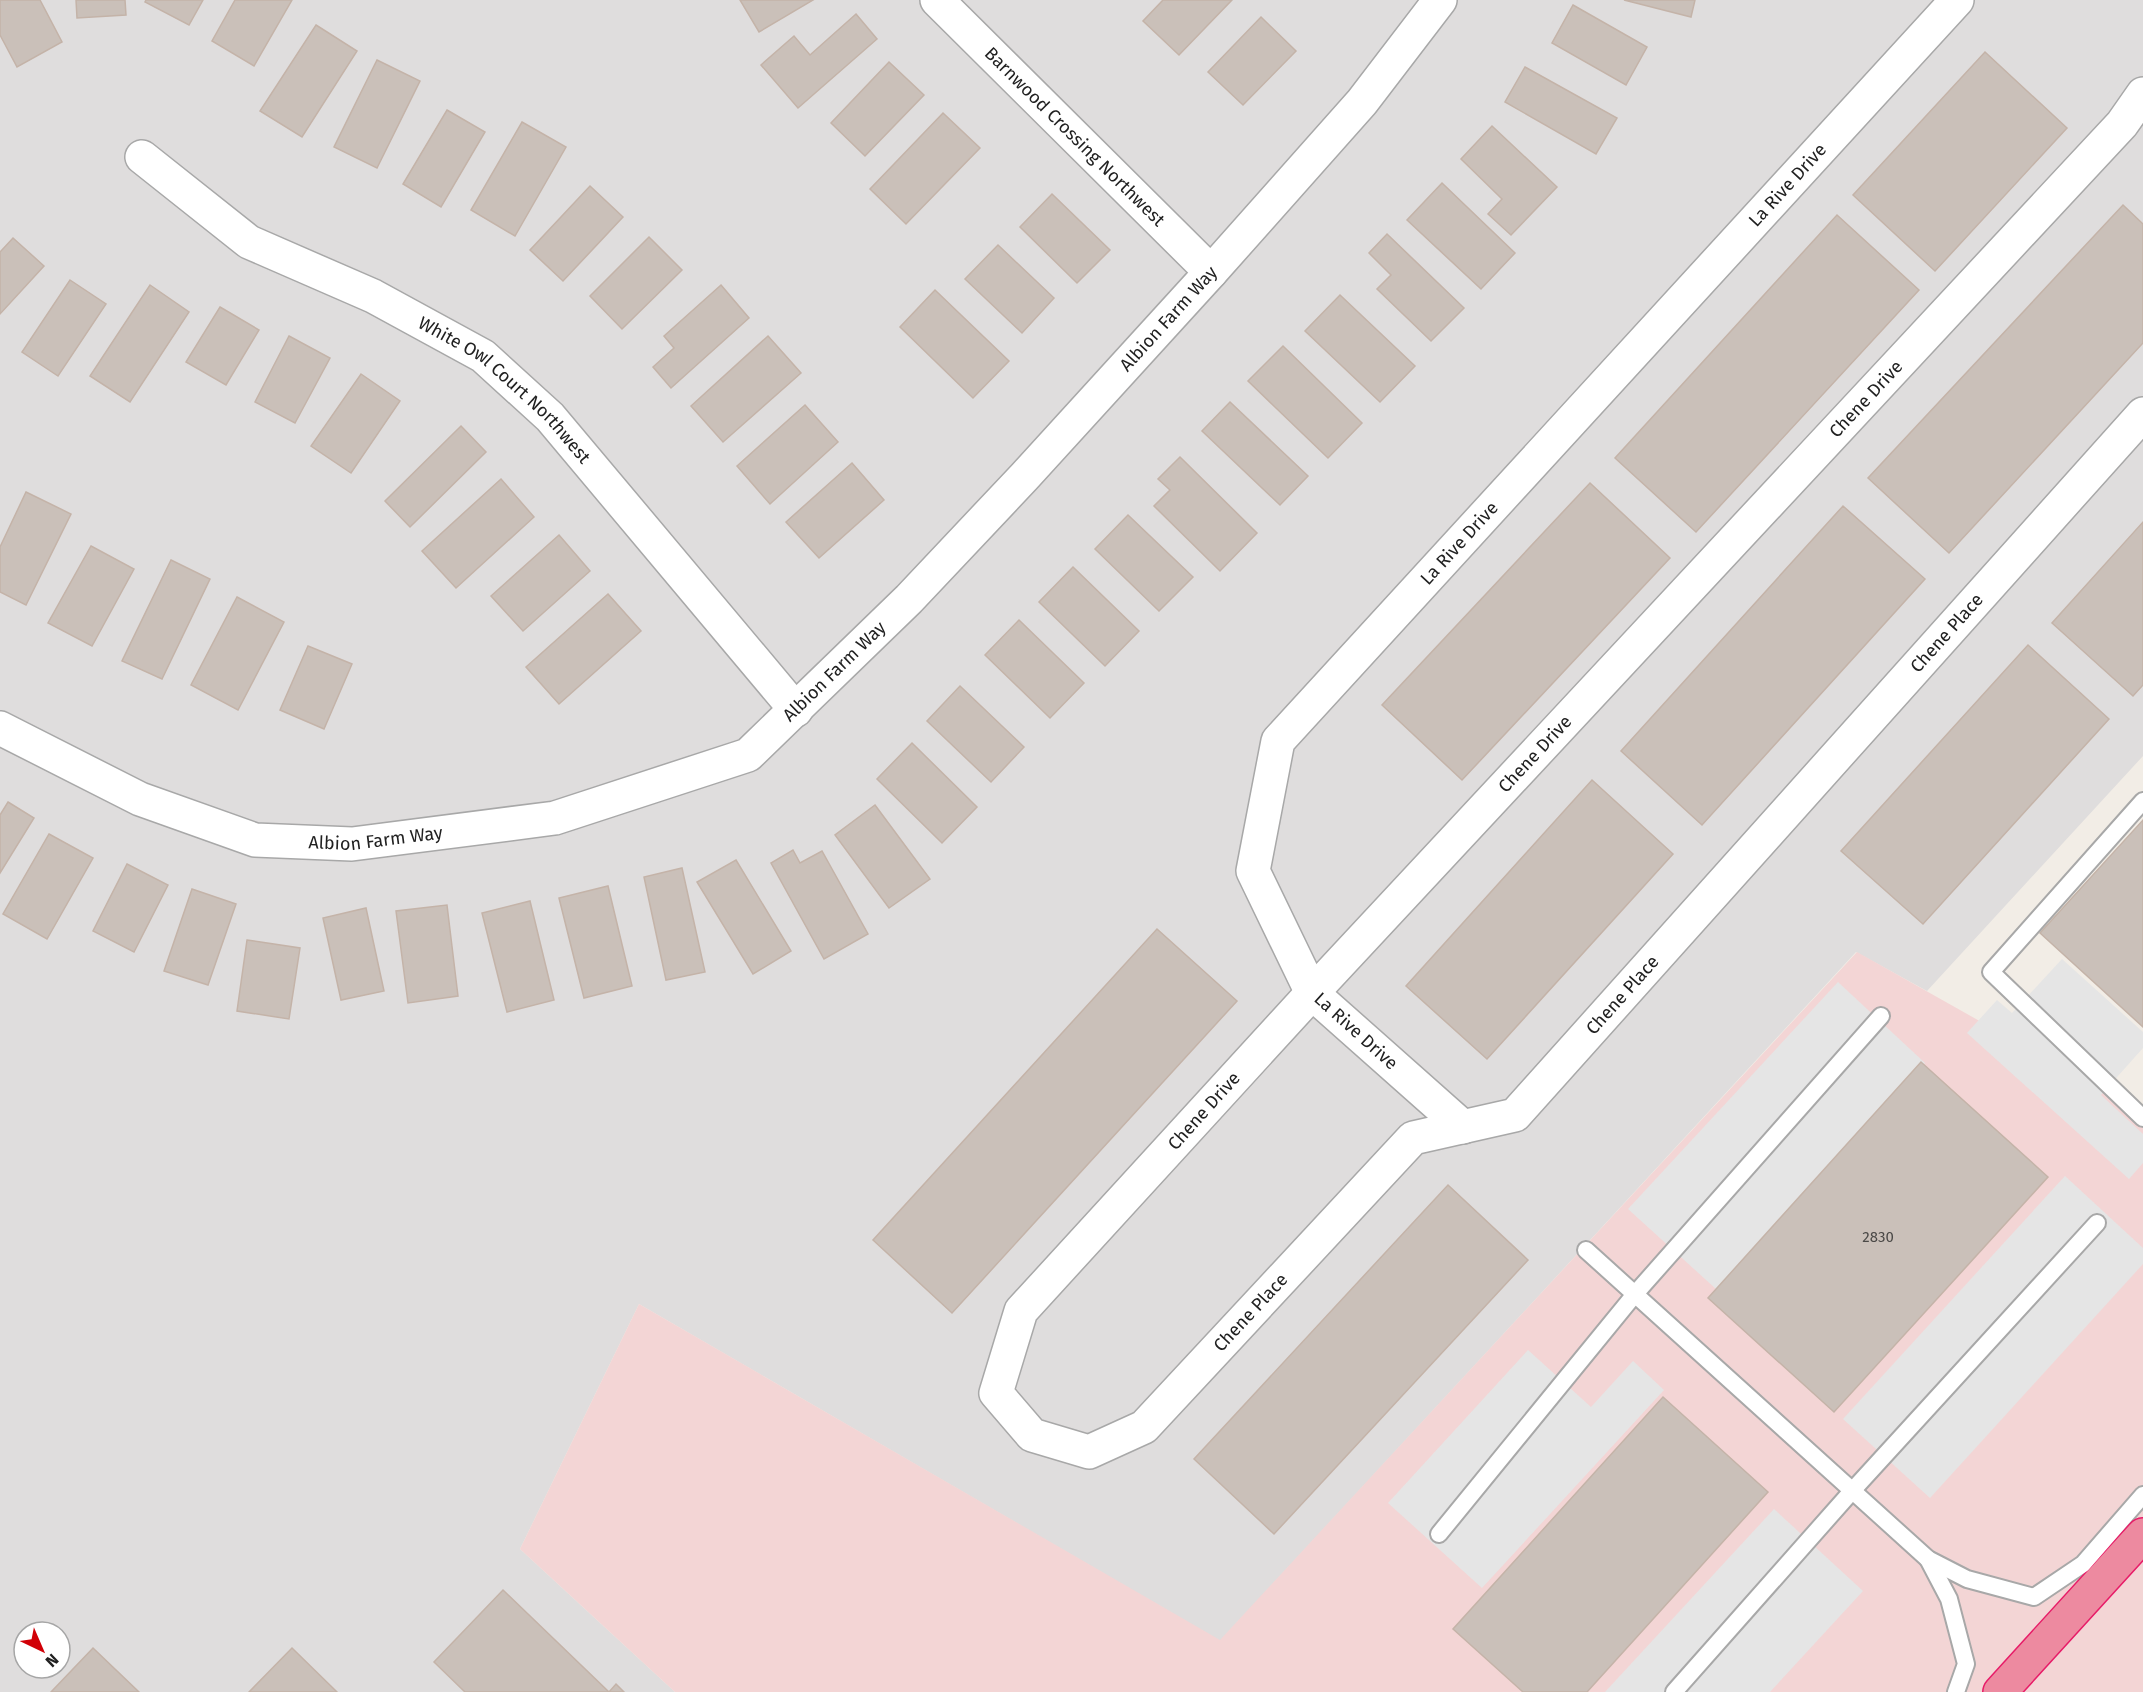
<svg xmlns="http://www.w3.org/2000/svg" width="2143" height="1692" font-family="'Fira Sans',sans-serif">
	<rect width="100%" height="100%" fill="#f2ede6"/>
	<path fill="#dfdddd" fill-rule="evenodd" d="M0,0H2143V756L1927,991L1856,952L1220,1641L639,1304L520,1549L675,1692H0ZM24,1632H60V1668H24Z"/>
	<polygon fill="#f3d5d5" points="1857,952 2143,1113 2143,1692 675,1692 520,1549 639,1304 1220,1640"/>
	<g fill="#e5e5e5">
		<polygon points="2062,959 2143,1032 2143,1048 2101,1095 2143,1134 2143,1163 2129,1179 1967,1033 1997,1000 2012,1013"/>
		<polygon points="1838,982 1925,1063 1716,1289 1628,1209"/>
		<polygon points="2065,1176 2143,1248 2143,1264 1930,1498 1843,1419"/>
		<polygon points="1528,1350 1591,1407 1633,1361 1664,1390 1482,1588 1388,1503"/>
		<polygon points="1774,1509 1863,1591 1770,1692 1605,1692"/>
	</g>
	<g fill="#cac0b9" stroke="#c4b3a8" stroke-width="1.5">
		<polygon points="0,0 40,0 62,42 17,67 0,35"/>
		<polygon points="76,0 125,0 126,15 77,18"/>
		<polygon points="146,0 203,0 189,25 145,2"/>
		<polygon points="235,0 292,0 254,66 212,41"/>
		<polygon points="740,0 813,0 759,32"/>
		<polygon points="1163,0 1232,0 1179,55 1143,21"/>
		<polygon points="1624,0 1695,0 1691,17"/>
		<polygon points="1573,5 1647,47 1626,85 1552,43"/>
		<polygon points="856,14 877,39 798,108 761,65 794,36 810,55"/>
		<polygon points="1261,17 1296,51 1243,105 1208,72"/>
		<polygon points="316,25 357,51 302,137 260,111"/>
		<polygon points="1985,52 2067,128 1935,271 1853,195"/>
		<polygon points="377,60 420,81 377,168 334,147"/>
		<polygon points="889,62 924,95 865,156 831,123"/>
		<polygon points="1525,67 1617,118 1596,154 1505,102"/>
		<polygon points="447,110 485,132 441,207 403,184"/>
		<polygon points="943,113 980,148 906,224 870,189"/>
		<polygon points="522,122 566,147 515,236 471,210"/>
		<polygon points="1492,126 1557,187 1511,235 1488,214 1502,199 1461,159"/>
		<polygon points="1442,183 1515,253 1481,289 1407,220"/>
		<polygon points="590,186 623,217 563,281 530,250"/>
		<polygon points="1052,194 1110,250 1077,283 1020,227"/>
		<polygon points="2123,205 2143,224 2143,343 1949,553 1868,478"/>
		<polygon points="1837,215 1919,290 1696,532 1615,458"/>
		<polygon points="1387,234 1464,308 1431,341 1377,289 1391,275 1369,253"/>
		<polygon points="649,237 682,270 622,329 590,296"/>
		<polygon points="13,238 44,266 0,314 0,252"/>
		<polygon points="998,245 1054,298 1022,333 965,279"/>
		<polygon points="70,280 106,304 58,376 22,352"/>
		<polygon points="150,285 189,312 130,402 90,376"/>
		<polygon points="721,285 749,318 671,388 653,367 674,348 664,336"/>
		<polygon points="935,290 1009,361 973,398 900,327"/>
		<polygon points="1340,295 1415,366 1380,402 1305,331"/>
		<polygon points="220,307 259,330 226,385 186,362"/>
		<polygon points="289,336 330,358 295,423 255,402"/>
		<polygon points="768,336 801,373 723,442 691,406"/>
		<polygon points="1283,346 1362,423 1328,458 1248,381"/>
		<polygon points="361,374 400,401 351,473 311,446"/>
		<polygon points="1230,402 1308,476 1280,505 1202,431"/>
		<polygon points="805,405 838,442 770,504 737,466"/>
		<polygon points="461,426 486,452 410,527 385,501"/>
		<polygon points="1180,457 1257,533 1220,571 1154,506 1170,490 1158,479"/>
		<polygon points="852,463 884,500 819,558 786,522"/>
		<polygon points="501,479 534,517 456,588 422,551"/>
		<polygon points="1590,483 1670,558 1462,780 1382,705"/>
		<polygon points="26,492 71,514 26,605 0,592 0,547"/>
		<polygon points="1843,506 1925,579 1702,825 1621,751"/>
		<polygon points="1128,515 1193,577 1159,611 1095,549"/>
		<polygon points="2143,522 2143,685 2133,696 2052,623"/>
		<polygon points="559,535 590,571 523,631 491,596"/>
		<polygon points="91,546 134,569 92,646 48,623"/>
		<polygon points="171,560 210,579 162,679 122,661"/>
		<polygon points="1073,567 1139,631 1105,666 1039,602"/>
		<polygon points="608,594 641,631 559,704 526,667"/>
		<polygon points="237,597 284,622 238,710 191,685"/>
		<polygon points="1019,620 1084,683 1050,718 985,655"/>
		<polygon points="2028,645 2109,719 1923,924 1841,851"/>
		<polygon points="308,646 352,664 324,729 280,710"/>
		<polygon points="960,686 1024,747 991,782 927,721"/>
		<polygon points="912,743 977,807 942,843 877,779"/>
		<polygon points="1592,780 1673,854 1487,1059 1406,986"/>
		<polygon points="8,802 34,818 0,873 0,815"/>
		<polygon points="875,805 930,879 889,908 835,835"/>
		<polygon points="2143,820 2143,1027 2040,933"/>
		<polygon points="49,834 93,858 47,939 3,914"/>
		<polygon points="793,850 800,863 822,851 868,934 824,959 771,863"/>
		<polygon points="736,860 791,951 753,974 697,882"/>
		<polygon points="127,864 168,885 134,952 93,931"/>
		<polygon points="682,868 705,972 666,980 644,877"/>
		<polygon points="608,886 632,986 584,998 559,898"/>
		<polygon points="192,889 236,904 208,985 164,971"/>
		<polygon points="530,901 554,1000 507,1012 482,913"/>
		<polygon points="447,905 458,996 408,1003 396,911"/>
		<polygon points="366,908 384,991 341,1000 323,918"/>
		<polygon points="1157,929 1237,1001 952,1313 873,1240"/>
		<polygon points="247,940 300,948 289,1019 237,1011"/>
		<polygon points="1921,1062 2048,1177 1834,1412 1708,1298"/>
		<polygon points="1448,1185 1528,1260 1274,1534 1194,1459"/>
		<polygon points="1663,1397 1768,1492 1587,1692 1523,1692 1453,1629"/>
		<polygon points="503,1590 609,1692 465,1692 434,1662"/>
		<polygon points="93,1648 139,1692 51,1692"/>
		<polygon points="292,1648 337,1692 249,1692"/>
		<polygon points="616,1684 624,1692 609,1692"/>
	</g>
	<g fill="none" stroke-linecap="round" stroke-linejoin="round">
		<defs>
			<g id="lane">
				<polyline points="2143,801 1991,972 2143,1118"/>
				<polyline points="1586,1250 1928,1559 1967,1579 2034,1597 2083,1564 2143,1495"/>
				<polyline points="1439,1534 1635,1294 1881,1016"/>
				<polyline points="1928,1559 1949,1599 1966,1664 1956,1692"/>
				<polyline points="1674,1692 1852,1491 2097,1223"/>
			</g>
			<g id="street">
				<path id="s1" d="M937,0L1211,272"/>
				<path id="s2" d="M2143,94L2122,124L1312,993L1021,1311L996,1393L1032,1435L1089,1452L1144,1427L1413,1138L1515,1115L2143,414"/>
				<path id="s3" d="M142,157L249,242L373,296L483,356L550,417L796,710"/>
				<path id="s4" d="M0,728L140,799L255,840L352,844L555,818L748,755L909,599L1025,476L1211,272L1362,102L1440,0"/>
				<path id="s5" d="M1463,1127L1312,993L1253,871L1278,741L1957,0"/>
			</g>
			<polyline id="highway" points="2000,1692 2143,1535"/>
		</defs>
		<use href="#lane" stroke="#a8a8a8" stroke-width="20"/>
		<use href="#street" stroke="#a8a8a8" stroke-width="36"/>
		<use href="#highway" stroke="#e71c68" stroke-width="36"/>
		<use href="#lane" stroke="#fff" stroke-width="16"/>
		<use href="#street" stroke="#fff" stroke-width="33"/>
		<use href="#highway" stroke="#ed8aa0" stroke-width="33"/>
	</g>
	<g text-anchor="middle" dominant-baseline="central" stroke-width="4.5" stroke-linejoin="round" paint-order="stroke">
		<g font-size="15" fill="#4b4947">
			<text x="1878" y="1237">2830</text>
		</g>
		<g font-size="18" fill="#212121" stroke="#fff">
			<text stroke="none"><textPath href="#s1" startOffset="194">Barnwood Crossing Northwest</textPath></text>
			<text stroke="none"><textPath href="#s5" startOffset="1224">La Rive Drive</textPath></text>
			<text stroke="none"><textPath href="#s4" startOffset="1390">Albion Farm Way</textPath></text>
			<text stroke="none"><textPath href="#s3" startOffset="435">White Owl Court Northwest</textPath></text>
			<text transform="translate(1866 399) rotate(-47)">Chene Drive</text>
			<text stroke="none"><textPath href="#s5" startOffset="738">La Rive Drive</textPath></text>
			<text stroke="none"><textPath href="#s2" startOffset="3063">Chene Place</textPath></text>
			<text stroke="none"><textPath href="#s4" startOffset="904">Albion Farm Way</textPath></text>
			<text transform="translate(1535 754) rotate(-47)">Chene Drive</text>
			<text stroke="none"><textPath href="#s4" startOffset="400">Albion Farm Way</textPath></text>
			<text stroke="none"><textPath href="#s2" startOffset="2577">Chene Place</textPath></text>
			<text transform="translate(1356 1031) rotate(42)">La Rive Drive</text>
			<text transform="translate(1204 1111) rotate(-48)">Chene Drive</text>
			<text stroke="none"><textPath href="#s2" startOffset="2073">Chene Place</textPath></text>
		</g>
	</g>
	<g transform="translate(42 1650) rotate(136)"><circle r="28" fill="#ffffff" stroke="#a6a6a6" stroke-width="1.5"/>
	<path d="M0-4.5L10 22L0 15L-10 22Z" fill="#d10007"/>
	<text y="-9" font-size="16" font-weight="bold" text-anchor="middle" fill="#212121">N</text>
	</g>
</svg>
